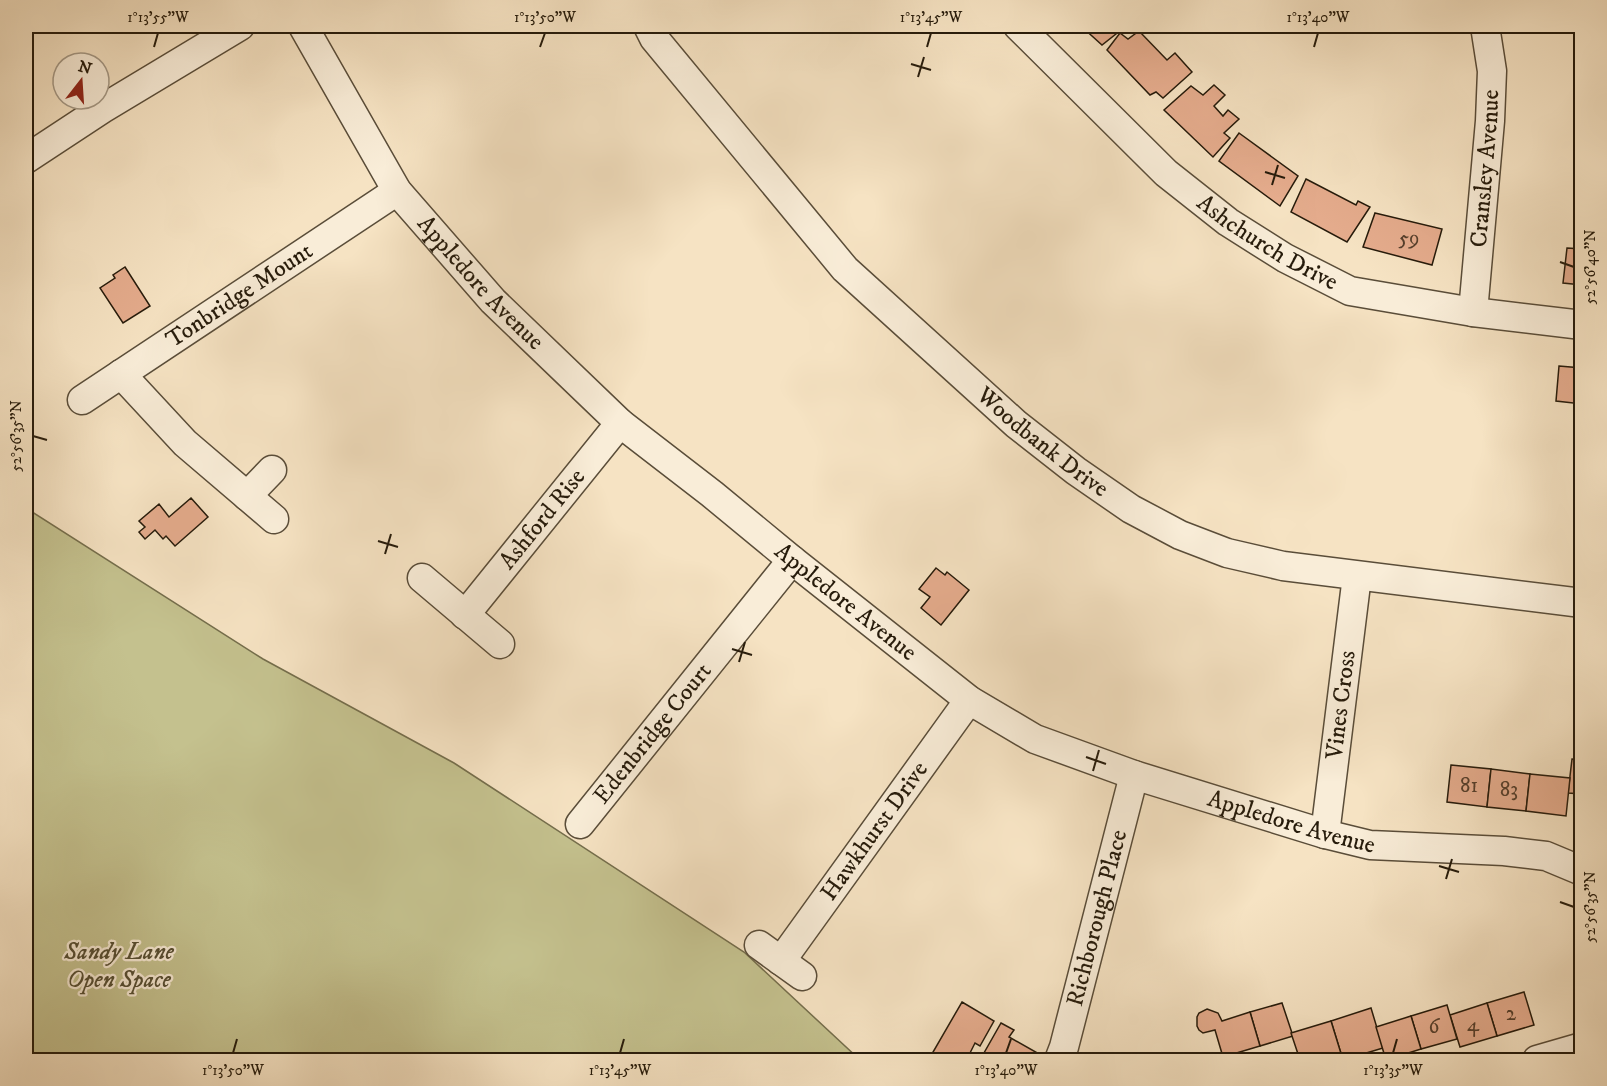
<svg xmlns="http://www.w3.org/2000/svg" width="1607" height="1086" font-family="'IM FELL DW Pica',serif">
	<rect width="100%" height="100%" fill="#f6e3c3"/>
	<filter id="stains"><feTurbulence type="fractalNoise" baseFrequency=".00333" numOctaves="4"/><feColorMatrix values="0 0 0 0 .2 0 0 0 0 .09 0 0 0 0 .02 0 0 0 .5 -.17"/></filter>
	<radialGradient id="worn" r=".72"><stop offset=".6" stop-color="#630" stop-opacity="0"/><stop offset="1" stop-color="#630" stop-opacity=".3"/></radialGradient>
	<polygon fill="#c4c18e" stroke="#756e4c" stroke-width="1.5" points="26,508 263,659 454,763 744,952 860,1060 26,1060"/>
	<g fill="#e5ac8d" stroke="#261b0b" stroke-width="1.5">
		<polygon points="1081,26 1126,26 1102,45"/>
		<polygon points="1139,31 1167,60 1175,53 1192,72 1163,98 1156,92 1150,95 1107,50 1120,33 1128,39"/>
		<polygon points="1214,85 1225,95 1214,106 1223,116 1228,110 1239,119 1224,133 1230,138 1213,157 1164,110 1191,86 1203,95"/>
		<polygon points="1239,133 1298,176 1280,206 1219,161"/>
		<polygon points="1306,179 1356,205 1358,201 1370,207 1347,242 1291,212"/>
		<polygon points="1375,213 1442,229 1432,265 1363,247"/>
		<polygon points="1567,248 1582,249 1582,285 1563,283"/>
		<polygon points="125,267 150,306 123,323 100,288 115,278 113,275"/>
		<polygon points="1559,366 1582,368 1582,404 1556,401"/>
		<polygon points="191,498 208,517 175,546 166,536 163,539 155,530 145,539 139,532 145,527 139,521 159,504 169,517"/>
		<polygon points="936,568 945,575 947,572 969,590 941,625 921,608 930,597 919,589"/>
		<polygon points="1572,759 1582,760 1582,794 1568,793"/>
		<polygon points="1451,765 1491,769 1487,807 1447,802"/>
		<polygon points="1491,769 1530,774 1526,811 1487,807"/>
		<polygon points="1530,774 1570,778 1566,816 1526,811"/>
		<polygon points="1524,992 1534,1025 1497,1036 1487,1003"/>
		<polygon points="962,1002 994,1021 980,1046 975,1043 969,1055 966,1053 962,1060 931,1060 929,1059"/>
		<polygon points="1282,1003 1293,1036 1260,1046 1250,1012"/>
		<polygon points="1487,1003 1497,1036 1460,1047 1450,1015"/>
		<polygon points="1447,1005 1457,1039 1421,1049 1411,1016"/>
		<polygon points="1371,1008 1383,1048 1343,1060 1331,1021"/>
		<polygon points="1207,1009 1218,1013 1222,1021 1250,1012 1260,1046 1223,1057 1215,1030 1203,1033 1199,1030 1197,1026 1197,1017 1199,1013"/>
		<polygon points="1411,1016 1421,1049 1386,1060 1376,1027"/>
		<polygon points="1331,1021 1343,1060 1300,1060 1291,1033"/>
		<polygon points="1001,1023 1014,1030 1009,1037 1041,1055 1038,1060 980,1060"/>
	</g>
	<g fill="none" stroke-linecap="round" stroke-linejoin="round">
		<defs>
			<g id="street">
				<path id="s1" d="M303,26L397,191L493,301L620,423L712,494L792,560L969,700L1035,739L1134,775L1325,834L1370,845L1504,851L1546,856L1582,871"/>
				<path id="s2" d="M648,26L654,38L845,269L1016,424L1076,471L1131,509L1180,535L1227,553L1283,566L1582,603"/>
				<path id="s3" d="M1018,26L1166,173L1228,222L1285,258L1350,291L1473,312L1582,325"/>
				<polyline points="26,159 102,109 240,26"/>
				<path id="s4" d="M1473,312L1490,121L1492,71L1485,26"/>
				<polyline points="121,374 185,443 274,519"/>
				<path id="s5" d="M82,400L397,191"/>
				<polyline points="247,496 272,470"/>
				<polyline points="422,578 500,644"/>
				<path id="s6" d="M465,615L620,423"/>
				<path id="s7" d="M580,824L792,560"/>
				<path id="s8" d="M1325,834L1357,576"/>
				<polyline points="759,945 802,976"/>
				<path id="s9" d="M781,961L969,700"/>
				<path id="s10" d="M1059,1060L1064,1047L1134,775"/>
				<polyline points="1537,1060 1582,1047"/>
			</g>
		</defs>
		<use href="#street" stroke="#5a4d39" stroke-width="31"/>
		<use href="#street" stroke="#f9edd8" stroke-width="28"/>
	</g>
	<path fill="none" stroke="#261b0b" stroke-width="2" d="M154,47L158,33M540,47L545,33M927,47L931,33M1314,47L1318,33M911,64L931,70M918,77L924,57M1265,172L1285,178M1272,185L1278,165M1560,262L1574,267M33,436L47,440M378,541L398,547M385,554L391,534M732,649L752,655M739,662L745,642M1086,757L1106,764M1093,771L1099,750M1439,866L1459,872M1446,879L1452,859M1560,902L1574,907M233,1053L237,1039M620,1053L624,1039M1006,1053L1011,1039M1393,1053L1397,1039"/>
	<g text-anchor="middle" dominant-baseline="central" stroke-width="4.5" stroke-linejoin="round" paint-order="stroke">
		<g font-size="21" fill="#563f2c">
			<text x="1409" y="239">59</text>
			<text x="1469" y="786">81</text>
			<text x="1509" y="790">83</text>
			<text x="1511" y="1014">2</text>
			<text x="1473" y="1025">4</text>
			<text x="1434" y="1027">6</text>
		</g>
		<g font-size="24" fill="#261b0b" stroke="#f9edd8">
			<text stroke="none"><textPath href="#s4" startOffset="144">Cransley Avenue</textPath></text>
			<text stroke="none"><textPath href="#s3" startOffset="332">Ashchurch Drive</textPath></text>
			<text stroke="none"><textPath href="#s1" startOffset="314">Appledore Avenue</textPath></text>
			<text stroke="none"><textPath href="#s5" startOffset="189">Tonbridge Mount</textPath></text>
			<text stroke="none"><textPath href="#s2" startOffset="576">Woodbank Drive</textPath></text>
			<text stroke="none"><textPath href="#s6" startOffset="123">Ashford Rise</textPath></text>
			<text stroke="none"><textPath href="#s1" startOffset="800">Appledore Avenue</textPath></text>
			<text stroke="none"><textPath href="#s8" startOffset="130">Vines Cross</textPath></text>
			<text stroke="none"><textPath href="#s7" startOffset="116">Edenbridge Court</textPath></text>
			<text stroke="none"><textPath href="#s1" startOffset="1304">Appledore Avenue</textPath></text>
			<text stroke="none"><textPath href="#s9" startOffset="160">Hawkhurst Drive</textPath></text>
			<text stroke="none"><textPath href="#s10" startOffset="147">Richborough Place</textPath></text>
		</g>
		<g font-size="24" font-style="italic" fill="#554d32" stroke="#f9edd8">
			<text x="119" y="952">Sandy Lane<tspan x="119" dy="28">Open Space</tspan></text>
		</g>
	</g>
	<rect width="1607" height="1086" fill="none" stroke="#f6e3c3" stroke-width="66"/>
	<g transform="translate(81 81) rotate(17)"><circle r="28" fill="#f9edd8" stroke="#a59986" stroke-width="1.5"/>
	<path d="M0-4.5L10 22L0 15L-10 22Z" fill="#8f2418"/>
	<text y="-9" font-size="16" font-weight="bold" text-anchor="middle" fill="#261b0b">N</text>
	</g>
	<rect x="33" y="33" width="1541" height="1020" fill="none" stroke="#261b0b" stroke-width="2"/>
	<g font-size="15" text-anchor="middle" fill="#261b0b">
		<text x="158" y="22">1°13'55"W</text>
		<text x="545" y="22">1°13'50"W</text>
		<text x="931" y="22">1°13'45"W</text>
		<text x="1318" y="22">1°13'40"W</text>
		<text transform="translate(1590 267) rotate(-90)" y="5">52°56'40"N</text>
		<text transform="translate(16 436) rotate(-90)" y="5">52°56'35"N</text>
		<text transform="translate(1590 907) rotate(-90)" y="5">52°56'35"N</text>
		<text x="233" y="1075">1°13'50"W</text>
		<text x="620" y="1075">1°13'45"W</text>
		<text x="1006" y="1075">1°13'40"W</text>
		<text x="1393" y="1075">1°13'35"W</text>
	</g>
	<rect width="100%" height="100%" filter="url(#stains)"/>
	<rect width="100%" height="100%" fill="url(#worn)"/>
</svg>
